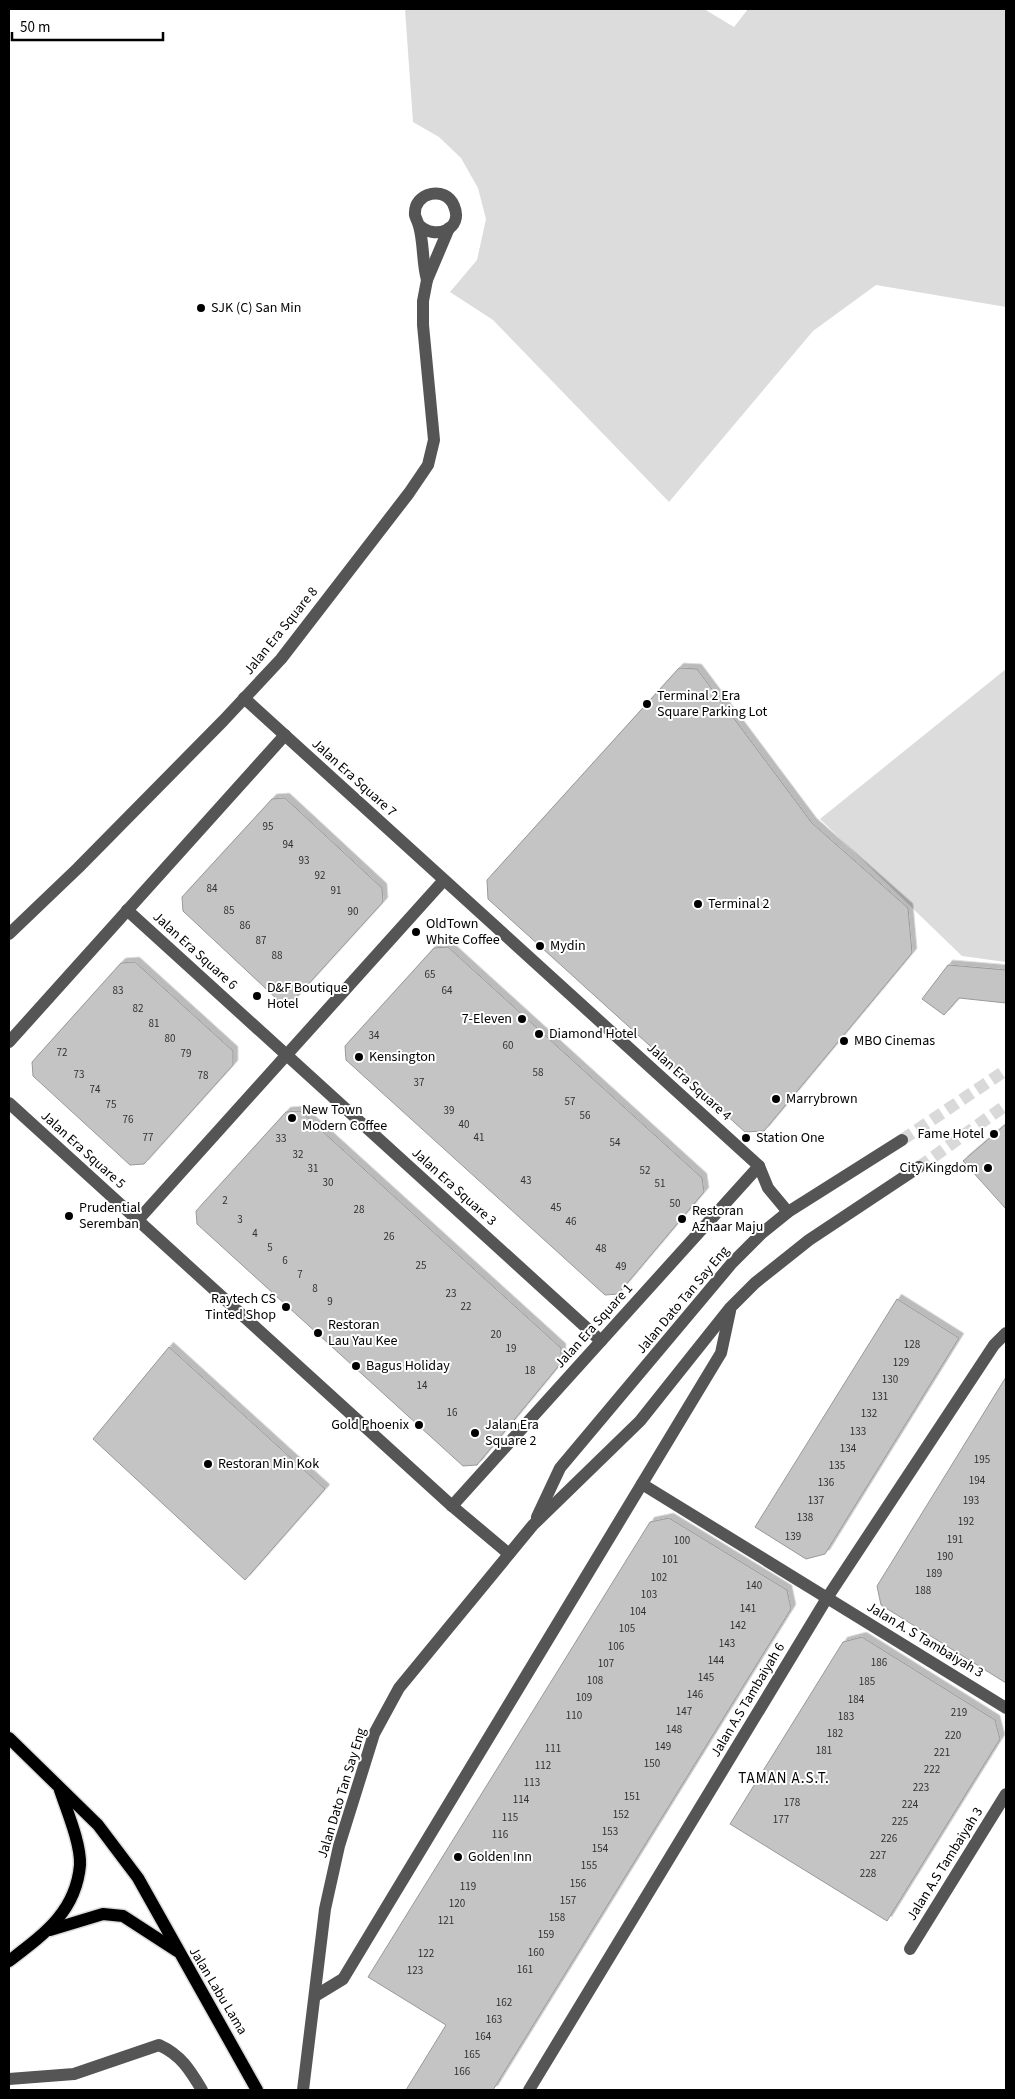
<svg xmlns="http://www.w3.org/2000/svg" width="1015" height="2099" font-family="'Source Sans 3',sans-serif">
	<defs>
		<filter id="shadow"><feDropShadow dx="4.5" dy="-4.5" stdDeviation="0" flood-color="#0004"/></filter>
	</defs>
	<rect width="100%" height="100%" fill="#fff"/>
	<g fill="#dcdcdc">
		<polygon points="405,9 704,9 734,27 748,9 1006,9 1006,307 876,285 813,331 669,502 493,320 450,292 477,260 486,219 478,188 461,158 439,137 413,122"/>
		<polygon points="1006,669 1006,962 962,956 820,819"/>
	</g>
	<g fill="#c4c4c4" stroke="#999" filter="url(#shadow)">
		<polygon points="679,668 697,669 812,823 908,908 912,953 764,1131 745,1132 488,899 487,880"/>
		<polygon points="285,798 382,888 383,902 293,1001 279,1001 183,911 182,897 272,799"/>
		<polygon points="448,947 702,1178 704,1192 618,1294 605,1295 346,1060 345,1046 434,948"/>
		<polygon points="135,962 233,1051 233,1065 144,1164 130,1165 33,1076 32,1062 121,963"/>
		<polygon points="948,965 1006,970 1006,1003 959,998 944,1015 922,999"/>
		<polygon points="300,1111 561,1348 561,1363 477,1465 463,1466 197,1224 196,1211 286,1112"/>
		<polygon points="1006,1124 1006,1209 963,1161"/>
		<polygon points="897,1299 959,1338 825,1554 806,1559 755,1527"/>
		<polygon points="169,1347 325,1489 245,1580 93,1439"/>
		<polygon points="1006,1377 1006,1683 881,1605 877,1586"/>
		<polygon points="669,1518 787,1590 791,1609 493,2090 406,2090 446,2025 368,1977 650,1522"/>
		<polygon points="862,1637 995,1720 1000,1739 887,1921 730,1824 843,1642"/>
	</g>
	<g fill="none" stroke-linecap="round" stroke-linejoin="round">
		<g stroke="#d9d9d9" stroke-width="12" stroke-dasharray="12 6" stroke-linecap="butt">
			<polyline points="902,1140 1006,1070"/>
			<polyline points="919,1167 1006,1105"/>
		</g>
		<defs>
			<g id="major">
				<polyline points="9,1738 98,1825 138,1878 257,2090"/>
				<polyline points="50,1930 103,1914 123,1916 177,1951"/>
				<path d="M9,1961C43,1935 76,1912 80,1865C81,1844 67,1811 60,1790"/>
			</g>
		</defs>
		<use href="#major" stroke="#dbdbdb" stroke-width="15"/>
		<g stroke="#555" stroke-width="12">
			<path d="M419,225C435,241 464,229 454,206C446,185 413,192 415,215C416,219 418,222 419,226C424,244 422,262 427,280"/>
			<polyline points="244,698 759,1166 768,1188 788,1212"/>
			<polyline points="127,910 601,1341"/>
			<polyline points="9,934 78,868 223,721 281,659 409,493 428,465 434,440 423,325 423,301 427,280 449,228"/>
			<polyline points="9,1042 285,735"/>
			<polyline points="9,1103 452,1506 509,1554"/>
			<polyline points="138,1220 444,880"/>
			<polyline points="642,1484 1006,1708"/>
			<polyline points="452,1506 759,1166"/>
			<polyline points="537,1517 560,1468 732,1263 762,1233 788,1212 902,1140"/>
			<polyline points="910,1949 1006,1794"/>
			<polyline points="315,1996 343,1979 387,1906 721,1353 730,1311"/>
			<path d="M9,2079L74,2074L159,2045C181,2055 190,2070 202,2090"/>
			<polyline points="303,2090 325,1909 339,1846 374,1734 399,1688 533,1525 640,1421 730,1308 755,1283 809,1240 919,1167"/>
			<polyline points="529,2090 827,1598 994,1345 1006,1333"/>
		</g>
		<use href="#major" stroke="#000" stroke-width="12"/>
	</g>
	<g fill="#000" stroke="#fff" stroke-width="2">
		<circle cx="201" cy="308" r="5"/>
		<circle cx="647" cy="704" r="5"/>
		<circle cx="698" cy="904" r="5"/>
		<circle cx="416" cy="932" r="5"/>
		<circle cx="540" cy="946" r="5"/>
		<circle cx="257" cy="996" r="5"/>
		<circle cx="522" cy="1019" r="5"/>
		<circle cx="539" cy="1034" r="5"/>
		<circle cx="844" cy="1041" r="5"/>
		<circle cx="359" cy="1057" r="5"/>
		<circle cx="776" cy="1099" r="5"/>
		<circle cx="292" cy="1118" r="5"/>
		<circle cx="994" cy="1134" r="5"/>
		<circle cx="746" cy="1138" r="5"/>
		<circle cx="988" cy="1168" r="5"/>
		<circle cx="69" cy="1216" r="5"/>
		<circle cx="682" cy="1219" r="5"/>
		<circle cx="286" cy="1307" r="5"/>
		<circle cx="318" cy="1333" r="5"/>
		<circle cx="356" cy="1366" r="5"/>
		<circle cx="419" cy="1425" r="5"/>
		<circle cx="475" cy="1433" r="5"/>
		<circle cx="208" cy="1464" r="5"/>
		<circle cx="458" cy="1857" r="5"/>
	</g>
	<g text-anchor="middle" dominant-baseline="central" stroke-width="4" stroke-linejoin="round" paint-order="stroke">
		<g font-size="11" fill="#313131">
			<text x="268" y="826">95</text>
			<text x="288" y="844">94</text>
			<text x="304" y="860">93</text>
			<text x="320" y="875">92</text>
			<text x="212" y="888">84</text>
			<text x="336" y="890">91</text>
			<text x="229" y="910">85</text>
			<text x="353" y="911">90</text>
			<text x="245" y="925">86</text>
			<text x="261" y="940">87</text>
			<text x="277" y="955">88</text>
			<text x="430" y="974">65</text>
			<text x="118" y="990">83</text>
			<text x="447" y="990">64</text>
			<text x="138" y="1008">82</text>
			<text x="154" y="1023">81</text>
			<text x="374" y="1035">34</text>
			<text x="170" y="1038">80</text>
			<text x="508" y="1045">60</text>
			<text x="62" y="1052">72</text>
			<text x="186" y="1053">79</text>
			<text x="538" y="1072">58</text>
			<text x="79" y="1074">73</text>
			<text x="203" y="1075">78</text>
			<text x="419" y="1082">37</text>
			<text x="95" y="1089">74</text>
			<text x="570" y="1101">57</text>
			<text x="111" y="1104">75</text>
			<text x="449" y="1110">39</text>
			<text x="585" y="1115">56</text>
			<text x="128" y="1119">76</text>
			<text x="464" y="1124">40</text>
			<text x="148" y="1137">77</text>
			<text x="479" y="1137">41</text>
			<text x="281" y="1138">33</text>
			<text x="615" y="1142">54</text>
			<text x="298" y="1154">32</text>
			<text x="313" y="1168">31</text>
			<text x="645" y="1170">52</text>
			<text x="526" y="1180">43</text>
			<text x="328" y="1182">30</text>
			<text x="660" y="1183">51</text>
			<text x="225" y="1200">2</text>
			<text x="675" y="1203">50</text>
			<text x="556" y="1207">45</text>
			<text x="359" y="1209">28</text>
			<text x="240" y="1219">3</text>
			<text x="571" y="1221">46</text>
			<text x="255" y="1233">4</text>
			<text x="389" y="1236">26</text>
			<text x="270" y="1247">5</text>
			<text x="601" y="1248">48</text>
			<text x="285" y="1260">6</text>
			<text x="421" y="1265">25</text>
			<text x="621" y="1266">49</text>
			<text x="300" y="1274">7</text>
			<text x="315" y="1288">8</text>
			<text x="451" y="1293">23</text>
			<text x="330" y="1301">9</text>
			<text x="466" y="1306">22</text>
			<text x="496" y="1334">20</text>
			<text x="912" y="1344">128</text>
			<text x="511" y="1348">19</text>
			<text x="901" y="1362">129</text>
			<text x="530" y="1370">18</text>
			<text x="890" y="1379">130</text>
			<text x="422" y="1385">14</text>
			<text x="880" y="1396">131</text>
			<text x="452" y="1412">16</text>
			<text x="869" y="1413">132</text>
			<text x="858" y="1431">133</text>
			<text x="848" y="1448">134</text>
			<text x="982" y="1459">195</text>
			<text x="837" y="1465">135</text>
			<text x="977" y="1480">194</text>
			<text x="826" y="1482">136</text>
			<text x="816" y="1500">137</text>
			<text x="971" y="1500">193</text>
			<text x="805" y="1517">138</text>
			<text x="966" y="1521">192</text>
			<text x="793" y="1536">139</text>
			<text x="955" y="1539">191</text>
			<text x="682" y="1540">100</text>
			<text x="945" y="1556">190</text>
			<text x="670" y="1559">101</text>
			<text x="934" y="1573">189</text>
			<text x="659" y="1577">102</text>
			<text x="754" y="1585">140</text>
			<text x="923" y="1590">188</text>
			<text x="649" y="1594">103</text>
			<text x="748" y="1608">141</text>
			<text x="638" y="1611">104</text>
			<text x="738" y="1625">142</text>
			<text x="627" y="1628">105</text>
			<text x="727" y="1643">143</text>
			<text x="616" y="1646">106</text>
			<text x="716" y="1660">144</text>
			<text x="879" y="1662">186</text>
			<text x="606" y="1663">107</text>
			<text x="706" y="1677">145</text>
			<text x="595" y="1680">108</text>
			<text x="867" y="1681">185</text>
			<text x="695" y="1694">146</text>
			<text x="584" y="1697">109</text>
			<text x="856" y="1699">184</text>
			<text x="684" y="1711">147</text>
			<text x="959" y="1712">219</text>
			<text x="574" y="1715">110</text>
			<text x="846" y="1716">183</text>
			<text x="674" y="1729">148</text>
			<text x="835" y="1733">182</text>
			<text x="953" y="1735">220</text>
			<text x="663" y="1746">149</text>
			<text x="553" y="1748">111</text>
			<text x="824" y="1750">181</text>
			<text x="942" y="1752">221</text>
			<text x="652" y="1763">150</text>
			<text x="543" y="1765">112</text>
			<text x="932" y="1769">222</text>
			<text x="532" y="1782">113</text>
			<text x="921" y="1787">223</text>
			<text x="632" y="1796">151</text>
			<text x="521" y="1799">114</text>
			<text x="792" y="1802">178</text>
			<text x="910" y="1804">224</text>
			<text x="621" y="1814">152</text>
			<text x="510" y="1817">115</text>
			<text x="781" y="1819">177</text>
			<text x="900" y="1821">225</text>
			<text x="610" y="1831">153</text>
			<text x="500" y="1834">116</text>
			<text x="889" y="1838">226</text>
			<text x="600" y="1848">154</text>
			<text x="878" y="1855">227</text>
			<text x="589" y="1865">155</text>
			<text x="868" y="1873">228</text>
			<text x="578" y="1883">156</text>
			<text x="468" y="1886">119</text>
			<text x="568" y="1900">157</text>
			<text x="457" y="1903">120</text>
			<text x="557" y="1917">158</text>
			<text x="446" y="1920">121</text>
			<text x="546" y="1934">159</text>
			<text x="536" y="1952">160</text>
			<text x="426" y="1953">122</text>
			<text x="525" y="1969">161</text>
			<text x="415" y="1970">123</text>
			<text x="504" y="2002">162</text>
			<text x="494" y="2019">163</text>
			<text x="483" y="2036">164</text>
			<text x="472" y="2054">165</text>
			<text x="462" y="2071">166</text>
		</g>
		<g font-size="14" fill="#000" stroke="#fff" text-anchor="start">
			<text x="211" y="308">SJK (C) San Min</text>
			<text x="657" y="696">Terminal 2 Era<tspan x="657" dy="16">Square Parking Lot</tspan></text>
			<text x="708" y="904">Terminal 2</text>
			<text x="426" y="924">OldTown<tspan x="426" dy="16">White Coffee</tspan></text>
			<text x="550" y="946">Mydin</text>
			<text x="267" y="988">D&amp;F Boutique<tspan x="267" dy="16">Hotel</tspan></text>
			<text x="512" y="1019" text-anchor="end">7-Eleven</text>
			<text x="549" y="1034">Diamond Hotel</text>
			<text x="854" y="1041">MBO Cinemas</text>
			<text x="369" y="1057">Kensington</text>
			<text x="786" y="1099">Marrybrown</text>
			<text x="302" y="1110">New Town<tspan x="302" dy="16">Modern Coffee</tspan></text>
			<text x="984" y="1134" text-anchor="end">Fame Hotel</text>
			<text x="756" y="1138">Station One</text>
			<text x="978" y="1168" text-anchor="end">City Kingdom</text>
			<text x="79" y="1208">Prudential<tspan x="79" dy="16">Seremban</tspan></text>
			<text x="692" y="1211">Restoran<tspan x="692" dy="16">Azhaar Maju</tspan></text>
			<text x="276" y="1299" text-anchor="end">Raytech CS<tspan x="276" dy="16">Tinted Shop</tspan></text>
			<text x="328" y="1325">Restoran<tspan x="328" dy="16">Lau Yau Kee</tspan></text>
			<text x="366" y="1366">Bagus Holiday</text>
			<text x="409" y="1425" text-anchor="end">Gold Phoenix</text>
			<text x="485" y="1425">Jalan Era<tspan x="485" dy="16">Square 2</tspan></text>
			<text x="218" y="1464">Restoran Min Kok</text>
			<text x="468" y="1857">Golden Inn</text>
		</g>
		<g font-size="14" fill="#000" stroke="#fff">
			<text transform="translate(281 631) rotate(-51)">Jalan Era Square 8</text>
			<text transform="translate(354 778) rotate(42)">Jalan Era Square 7</text>
			<text transform="translate(195 951) rotate(42)">Jalan Era Square 6</text>
			<text transform="translate(689 1082) rotate(42)">Jalan Era Square 4</text>
			<text transform="translate(83 1150) rotate(42)">Jalan Era Square 5</text>
			<text transform="translate(454 1187) rotate(42)">Jalan Era Square 3</text>
			<text transform="translate(683 1300) rotate(-50)">Jalan Dato Tan Say Eng</text>
			<text transform="translate(594 1326) rotate(-48)">Jalan Era Square 1</text>
			<text transform="translate(925 1640) rotate(31)">Jalan A. S Tambaiyah 3</text>
			<text transform="translate(748 1700) rotate(-59)">Jalan A.S Tambaiyah 6</text>
			<text transform="translate(342 1793) rotate(-73)">Jalan Dato Tan Say Eng</text>
			<text transform="translate(945 1864) rotate(-58)">Jalan A.S Tambaiyah 3</text>
			<text transform="translate(218 1991) rotate(59)">Jalan Labu Lama</text>
		</g>
		<g font-size="15" letter-spacing="1" fill="#000" stroke="#fff">
			<text x="784" y="1778">TAMAN A.S.T.</text>
		</g>
	</g>
	<rect width="1015" height="2099" fill="none" stroke="#000000" stroke-width="20"/>
	<path d="M12 32v8h151v-8" fill="none" stroke="#000000" stroke-width="2.5"/>
	<text x="20" y="32" font-size="15" fill="#000000" stroke="#ffffff" stroke-width="4" paint-order="stroke">50 m</text>
</svg>
